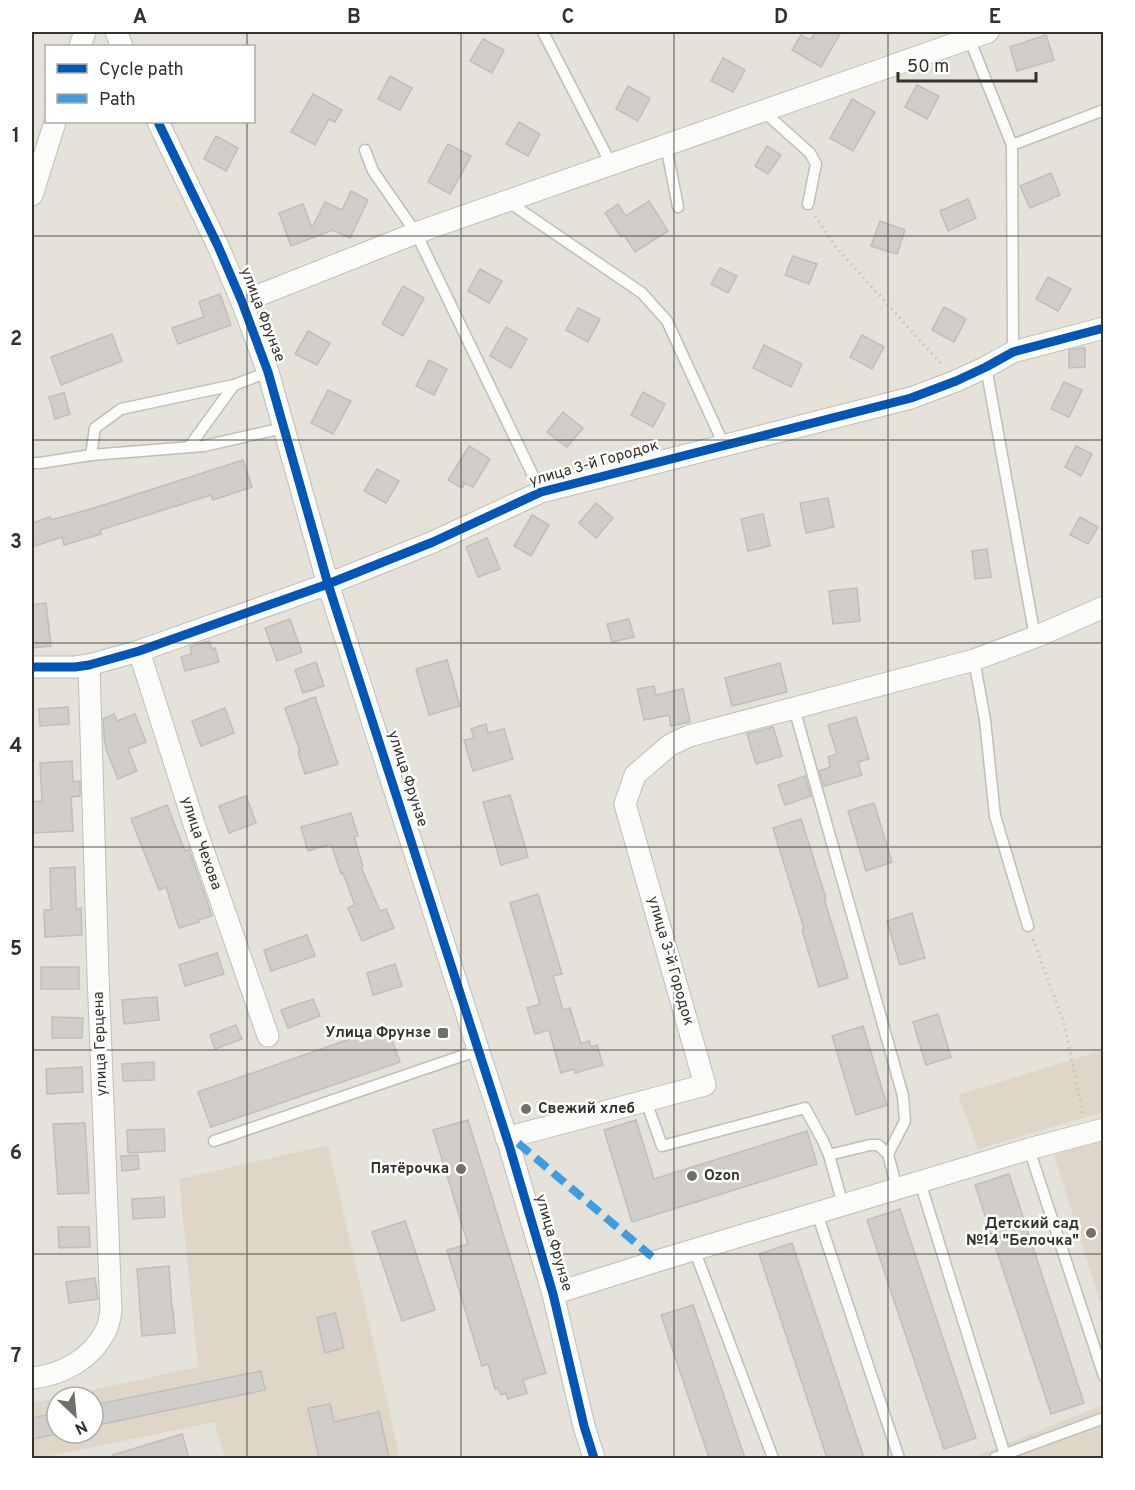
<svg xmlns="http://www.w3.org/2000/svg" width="1135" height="1490" font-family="Overpass,sans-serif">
	<rect width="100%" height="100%" fill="#e4e2d9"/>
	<g fill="#dfd6c8">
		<polygon points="1103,1050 1103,1112 978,1149 958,1095"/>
		<polygon points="328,1145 400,1458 225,1458 214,1422 40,1458 32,1458 32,1403 57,1398 57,1433 93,1433 93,1397 60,1397 198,1367 179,1179"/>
		<polygon points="1103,1405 1103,1458 971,1458"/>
	</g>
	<polygon fill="#dfd5c8" points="1103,1141 1104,1141 1103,1311 1054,1155"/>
	<g fill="#d1cdcb" stroke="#c0bdba" stroke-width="1.5">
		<polygon points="816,32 841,32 821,67 792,50 801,35 810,40"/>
		<polygon points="1046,35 1054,60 1017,71 1010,47"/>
		<polygon points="483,39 504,50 492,73 470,61"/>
		<polygon points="723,58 745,70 733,92 711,81"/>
		<polygon points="390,76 412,88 400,110 378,99"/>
		<polygon points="917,85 939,96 927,119 905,107"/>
		<polygon points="628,86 650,98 638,121 616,109"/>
		<polygon points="313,94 342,110 335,122 329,119 315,145 291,132"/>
		<polygon points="852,99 875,112 853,151 830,138"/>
		<polygon points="519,122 540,134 528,156 506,144"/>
		<polygon points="216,136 238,148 226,171 204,159"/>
		<polygon points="448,144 471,156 450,194 428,182"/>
		<polygon points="767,146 781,155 768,174 755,166"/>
		<polygon points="1051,173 1060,195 1030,208 1020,186"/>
		<polygon points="351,191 368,200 350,238 333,230 291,246 279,213 303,204 312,228 325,202 342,210"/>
		<polygon points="968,199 976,218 948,231 940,211"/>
		<polygon points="649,201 668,231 635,252 624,235 621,237 605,213 618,204 626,216"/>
		<polygon points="880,221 905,230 897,254 871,246"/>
		<polygon points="793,256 817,264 809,284 785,275"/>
		<polygon points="720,268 737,276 728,293 711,284"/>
		<polygon points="480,269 502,281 489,303 468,291"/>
		<polygon points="1048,277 1071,289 1058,311 1036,299"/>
		<polygon points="403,286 424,298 403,336 382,324"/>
		<polygon points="220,294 231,325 178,344 172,328 204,317 199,302"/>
		<polygon points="944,307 966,319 954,342 932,330"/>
		<polygon points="578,308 600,319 588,342 566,330"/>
		<polygon points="506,327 527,339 511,368 490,356"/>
		<polygon points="308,331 330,343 317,365 295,354"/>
		<polygon points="112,334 122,361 61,385 51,357"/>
		<polygon points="862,335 884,347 872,369 850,357"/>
		<polygon points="764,345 802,364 791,387 753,368"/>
		<polygon points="1079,348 1085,348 1085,367 1069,368 1069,350"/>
		<polygon points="429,360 447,369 434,395 416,386"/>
		<polygon points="1064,382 1082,390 1069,417 1051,409"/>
		<polygon points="328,390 351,401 333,434 311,423"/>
		<polygon points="643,392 665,404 653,427 631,415"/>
		<polygon points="64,393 70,414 55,419 49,397"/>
		<polygon points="563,412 583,428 567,447 547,432"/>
		<polygon points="469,446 490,459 473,487 465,483 462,488 448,480"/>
		<polygon points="1076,446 1092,454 1081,476 1065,467"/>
		<polygon points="243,460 252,487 213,500 211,495 100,530 101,534 64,545 62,537 32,547 32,523 50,517 51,520 94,508"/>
		<polygon points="377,469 399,481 386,503 364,491"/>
		<polygon points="828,498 834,527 806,533 800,503"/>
		<polygon points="596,503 613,518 596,538 579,523"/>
		<polygon points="763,514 770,546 748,551 741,519"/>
		<polygon points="532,515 549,525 531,556 514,546"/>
		<polygon points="1080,517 1098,527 1088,544 1070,535"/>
		<polygon points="487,538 500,569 478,577 466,547"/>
		<polygon points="987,549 991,577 975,579 972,551"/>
		<polygon points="857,588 860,621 833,624 829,591"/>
		<polygon points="46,603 51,646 32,648 32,605"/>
		<polygon points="290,619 302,652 277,661 265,628"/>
		<polygon points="629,619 634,637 612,642 607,624"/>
		<polygon points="209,641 212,649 215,648 219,662 185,671 181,657 192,654 190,647"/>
		<polygon points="447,660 460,706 429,715 416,669"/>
		<polygon points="316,662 324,686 303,693 295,670"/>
		<polygon points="780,663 787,692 732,706 725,678"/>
		<polygon points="654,686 656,695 683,689 690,722 671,726 669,715 644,720 637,689"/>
		<polygon points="315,697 338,764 305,774 298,752 300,752 285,708"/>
		<polygon points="68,707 69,724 40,726 39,709"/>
		<polygon points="225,708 234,733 201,746 192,721"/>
		<polygon points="114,714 117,721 135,714 146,742 128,749 137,771 118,779 106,749 104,735 103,719"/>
		<polygon points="856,717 869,759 858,762 862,775 824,786 819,771 830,767 828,757 837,754 828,725"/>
		<polygon points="486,724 488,733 504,729 513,759 473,771 464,740 474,738 471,729"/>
		<polygon points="773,727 782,756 756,764 747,734"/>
		<polygon points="72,761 73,782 80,781 80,796 71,797 73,831 33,833 32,802 42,801 40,763"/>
		<polygon points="805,776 811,796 785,805 778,785"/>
		<polygon points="510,795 528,857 501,865 483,802"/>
		<polygon points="246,796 256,823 229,833 219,806"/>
		<polygon points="874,803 892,862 866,871 848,811"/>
		<polygon points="167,805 185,851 189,849 212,916 198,920 199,922 179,928 166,887 159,890 131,819"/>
		<polygon points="351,813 358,836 354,837 363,866 361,867 380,911 386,909 394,928 362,941 348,908 355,905 343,873 341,874 331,844 308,851 301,827"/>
		<polygon points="801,819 826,898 824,898 848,978 819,987 802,930 804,929 773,828"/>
		<polygon points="75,867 76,909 81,908 82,935 45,937 44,910 51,910 50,868"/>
		<polygon points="538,894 562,974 553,976 563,1010 570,1008 581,1044 589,1041 591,1047 597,1045 603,1065 575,1073 574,1069 561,1073 549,1030 535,1034 527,1008 540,1004 510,903"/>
		<polygon points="912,913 925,958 900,965 887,921"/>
		<polygon points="307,935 315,956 271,971 264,950"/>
		<polygon points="217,953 224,974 185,986 179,965"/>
		<polygon points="395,964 402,986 373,995 367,973"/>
		<rect x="41" y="967" width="38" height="22"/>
		<polygon points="157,997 159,1020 124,1024 122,1000"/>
		<polygon points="313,999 320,1016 288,1028 281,1010"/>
		<polygon points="938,1014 951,1057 926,1065 913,1022"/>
		<polygon points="52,1017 83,1018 82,1038 52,1038"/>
		<polygon points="236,1025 242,1039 215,1049 210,1035"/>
		<polygon points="387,1026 400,1062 211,1127 198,1092"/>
		<polygon points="863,1026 887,1105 856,1115 832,1036"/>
		<polygon points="154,1062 154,1080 123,1081 122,1064"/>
		<polygon points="82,1067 83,1092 47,1094 46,1069"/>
		<polygon points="468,1120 546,1373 523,1380 527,1393 508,1399 506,1393 501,1395 498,1388 495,1389 488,1364 482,1366 447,1250 468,1244 433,1130"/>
		<polygon points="636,1120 654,1179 807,1131 817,1164 632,1222 604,1130"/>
		<polygon points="85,1123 89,1193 58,1194 53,1124"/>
		<polygon points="164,1129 165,1151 128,1153 127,1130"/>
		<polygon points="138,1155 139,1169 122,1171 121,1156"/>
		<polygon points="1009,1174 1084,1403 1051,1414 975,1185"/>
		<polygon points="164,1197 165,1217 133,1219 132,1199"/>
		<polygon points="900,1209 976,1438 944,1449 867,1220"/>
		<polygon points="405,1221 435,1310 402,1321 372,1232"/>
		<polygon points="58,1227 89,1227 90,1247 59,1248"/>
		<polygon points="792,1243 864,1458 827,1458 759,1254"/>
		<polygon points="169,1266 172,1309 173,1309 175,1333 142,1336 137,1269"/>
		<polygon points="95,1278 98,1299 69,1303 66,1282"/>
		<polygon points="693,1305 745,1458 709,1458 661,1315"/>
		<polygon points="335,1313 344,1348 325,1353 317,1318"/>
		<polygon points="261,1371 265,1390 93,1426 93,1405"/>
		<polygon points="330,1404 334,1422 379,1412 389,1458 319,1458 308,1408"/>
		<polygon points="57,1413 57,1434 32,1439 32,1418"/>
		<polygon points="182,1434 189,1458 114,1458 113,1455"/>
	</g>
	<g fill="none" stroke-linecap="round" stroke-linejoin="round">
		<defs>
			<g id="service">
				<polyline points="543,32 611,164"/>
				<polyline points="969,38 1012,145 1013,352"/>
				<polyline points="763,111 810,153 816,164 808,204"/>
				<polyline points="666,145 678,207"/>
				<polyline points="1012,145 1104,110"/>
				<polyline points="365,150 373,171 416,233 541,492"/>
				<polyline points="507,201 642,293 667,321 724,445"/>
				<polyline points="986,367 1035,637"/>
				<polyline points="189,447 234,385"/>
				<polyline points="91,455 204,446 283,428"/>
				<polyline points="32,463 40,463 91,455 95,428 121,409 234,385 268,372"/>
				<polyline points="974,660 985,720 995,816 1028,926"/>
				<polyline points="794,708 903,1096 905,1121 888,1154 897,1189"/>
				<polyline points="646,1101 662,1146 805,1108 823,1141 829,1155 843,1205"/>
				<polyline points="214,1141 479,1050"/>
				<polyline points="1029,1149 1104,1376"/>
				<polyline points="829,1155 870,1145 878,1145 888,1154"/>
				<polyline points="920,1182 1005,1455"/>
				<polyline points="817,1213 899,1458"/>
				<polyline points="694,1249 773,1458"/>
				<polyline points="995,1458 1104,1418"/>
			</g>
			<g id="minor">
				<polyline points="116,32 122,46"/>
				<polyline points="80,46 85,32"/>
				<polyline points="158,122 218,246 242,302 268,372 328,584 509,1145 553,1294 584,1426 594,1458"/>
				<polyline points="32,195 55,122"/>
				<polyline points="242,302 416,233 988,32"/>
				<path id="s1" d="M139,651L194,824L268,1036"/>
				<polyline points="32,667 75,667 89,665 139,651 328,584 433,542 541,492 911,398 956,381 986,367 1013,352 1104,328"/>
				<polyline points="506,1138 705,1085 625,804 635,775 670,745 689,736 974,660 1035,637 1104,607"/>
				<polyline points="553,1294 657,1261 1029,1149 1104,1129"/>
				<path d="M32,1378C62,1375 92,1359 106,1330C109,1324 110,1317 111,1311L98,974L89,665"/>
			</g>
		</defs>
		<use href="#service" stroke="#bfbeb7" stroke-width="13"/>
		<use href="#minor" stroke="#bfbeb7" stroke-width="23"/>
		<g stroke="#c3c2be" stroke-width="3" stroke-dasharray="1.5 4.5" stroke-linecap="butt">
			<polyline points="815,216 835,246 943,366"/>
			<polyline points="1033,939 1064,1023 1083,1114"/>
		</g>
		<use href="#service" stroke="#fbfbf9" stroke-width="10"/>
		<use href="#minor" stroke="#fbfbf9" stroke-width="21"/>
		<polyline stroke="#3e9de1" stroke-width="8" stroke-dasharray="15 8" stroke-linecap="butt" points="518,1143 657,1261"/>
		<defs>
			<g id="cycleway">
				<polyline points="158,122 218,246 242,302 268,372 328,584 509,1145 553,1294 584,1426 594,1458"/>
				<polyline points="32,667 75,667 89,665 139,651 328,584 433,542 541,492 911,398 956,381 986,367 1013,352 1104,328"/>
			</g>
		</defs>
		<use href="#cycleway" stroke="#fff" stroke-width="13"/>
		<use href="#cycleway" stroke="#0057b8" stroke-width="9"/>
	</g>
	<path fill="none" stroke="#33322b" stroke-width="1.5" stroke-opacity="0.55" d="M247,32V46M461,32V1458M674,32V1458M888,32V1458M247,122V1458M32,236H1104M32,440H1104M32,643H1104M32,847H1104M32,1050H1104M32,1254H1104"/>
	<g fill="#717068" stroke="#fff" stroke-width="2">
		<rect x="437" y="1027" width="12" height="12" rx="3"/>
		<circle cx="526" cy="1109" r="6"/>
		<circle cx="461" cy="1169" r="6"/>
		<circle cx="692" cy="1176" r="6"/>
		<circle cx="1091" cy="1233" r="6"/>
	</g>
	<g text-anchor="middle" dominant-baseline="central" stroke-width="5" stroke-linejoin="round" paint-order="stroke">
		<g font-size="15" fill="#33322b" stroke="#fff">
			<text transform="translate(262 315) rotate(69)">улица Фрунзе</text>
			<text transform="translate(594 464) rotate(-16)">улица 3-й Городок</text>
			<text transform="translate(407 779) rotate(72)">улица Фрунзе</text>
			<text stroke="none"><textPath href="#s1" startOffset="202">улица Чехова</textPath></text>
			<text transform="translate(670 961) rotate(74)">улица 3-й Городок</text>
			<text transform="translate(101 1044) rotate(-92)">улица Герцена</text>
			<text transform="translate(553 1243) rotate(74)">улица Фрунзе</text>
		</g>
		<g font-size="15" font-weight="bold" fill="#33322b" stroke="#fff" text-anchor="end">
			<text x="431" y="1033">Улица Фрунзе</text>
			<text x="538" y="1109" text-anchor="start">Свежий хлеб</text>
			<text x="449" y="1169">Пятёрочка</text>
			<text x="704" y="1176" text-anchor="start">Ozon</text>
			<text x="1079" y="1224">Детский сад<tspan x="1079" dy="17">№14 "Белочка"</tspan></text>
		</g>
	</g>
	<rect width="1135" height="1490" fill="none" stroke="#ffffff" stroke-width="66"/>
	<rect x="45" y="45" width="210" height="78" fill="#ffffff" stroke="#adadaa" stroke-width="1.5"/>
	<rect x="57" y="64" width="30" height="9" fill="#0057b8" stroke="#adadaa" stroke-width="1.5"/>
	<text x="99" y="75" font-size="18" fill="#33322b">Cycle path</text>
	<rect x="57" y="94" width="30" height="9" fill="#3e9de1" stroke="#adadaa" stroke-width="1.5"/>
	<text x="99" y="105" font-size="18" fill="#33322b">Path</text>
	<g transform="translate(75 1415) rotate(154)"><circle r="28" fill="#ffffff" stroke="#adadaa" stroke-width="1.5"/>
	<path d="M0-4.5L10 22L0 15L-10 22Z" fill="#717068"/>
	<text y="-9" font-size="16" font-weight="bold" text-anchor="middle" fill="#33322b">N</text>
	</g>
	<path d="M898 72v9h138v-9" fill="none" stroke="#33322b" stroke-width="3"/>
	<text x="907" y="72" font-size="18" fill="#33322b" stroke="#ffffff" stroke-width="4.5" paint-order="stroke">50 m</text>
	<rect x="33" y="33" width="1069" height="1424" fill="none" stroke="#33322b" stroke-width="2"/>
	<g font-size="20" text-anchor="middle" font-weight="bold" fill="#33322b">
		<text x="140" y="23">A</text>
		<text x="354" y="23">B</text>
		<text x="568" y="23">C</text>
		<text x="781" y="23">D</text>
		<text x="995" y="23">E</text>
		<text x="16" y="142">1</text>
		<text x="16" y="345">2</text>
		<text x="16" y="548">3</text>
		<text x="16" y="752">4</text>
		<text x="16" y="955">5</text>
		<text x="16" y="1159">6</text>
		<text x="16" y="1362">7</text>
	</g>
</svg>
